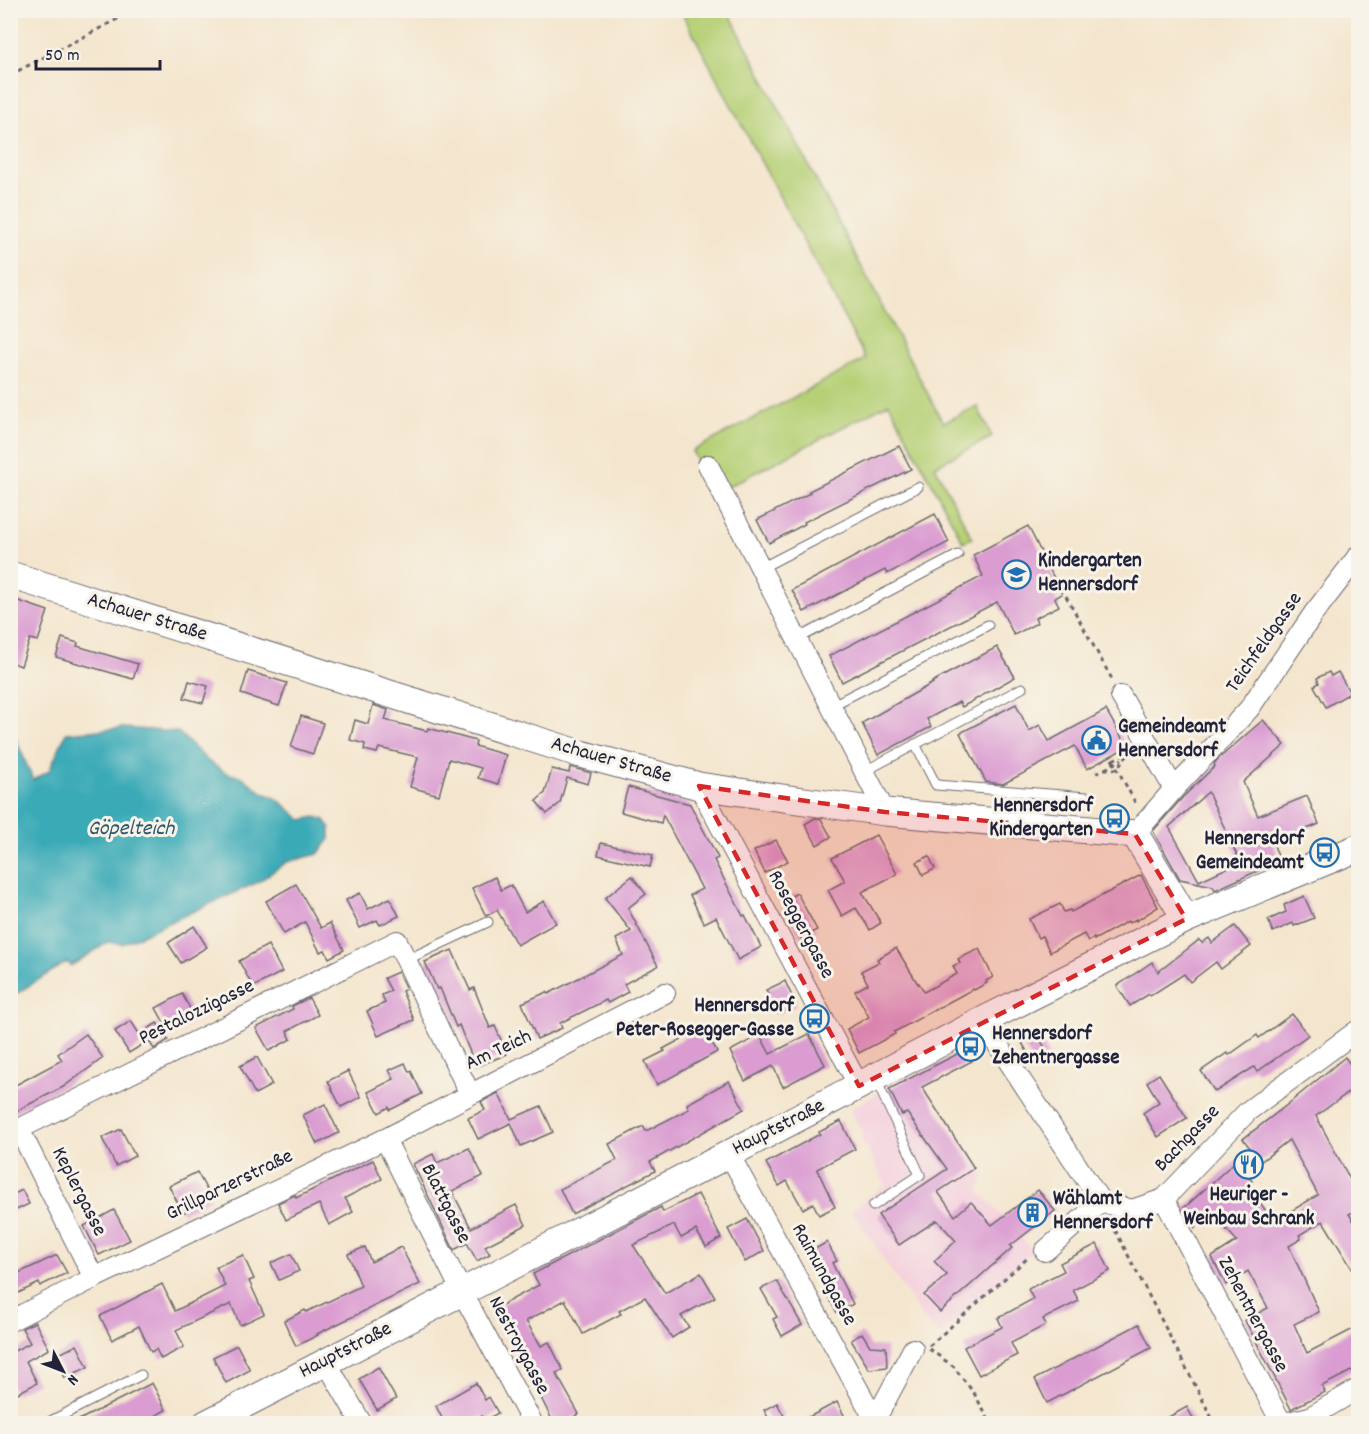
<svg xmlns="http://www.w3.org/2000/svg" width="1369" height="1434" font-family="Dekko,sans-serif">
	<rect width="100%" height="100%" fill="#f7f3e8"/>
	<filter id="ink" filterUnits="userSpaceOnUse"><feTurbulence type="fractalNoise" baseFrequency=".0167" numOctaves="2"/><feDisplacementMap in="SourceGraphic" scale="12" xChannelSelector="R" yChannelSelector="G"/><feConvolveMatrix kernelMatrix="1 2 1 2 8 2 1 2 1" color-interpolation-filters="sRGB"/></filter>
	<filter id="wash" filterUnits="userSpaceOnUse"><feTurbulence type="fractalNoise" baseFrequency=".008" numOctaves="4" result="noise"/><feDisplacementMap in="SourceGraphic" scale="24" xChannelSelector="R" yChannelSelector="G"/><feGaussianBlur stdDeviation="1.35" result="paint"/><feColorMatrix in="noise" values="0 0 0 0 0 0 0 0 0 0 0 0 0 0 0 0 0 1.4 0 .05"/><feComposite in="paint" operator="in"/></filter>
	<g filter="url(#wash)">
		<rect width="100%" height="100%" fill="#f4e6ce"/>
		<polygon fill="#f4cfdd" points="914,1074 984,1176 979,1191 1033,1251 940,1335 922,1317 851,1210 886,1185 860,1136 863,1134 850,1109"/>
		<polygon fill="#b6d076" stroke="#6c7958" stroke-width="1.5" points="681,11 728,11 943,423 977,406 992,437 935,466 972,538 963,542 889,403 714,494 692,451 866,359"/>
		<polygon fill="#3aaab7" stroke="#2e6679" stroke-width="1.5" points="123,728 178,732 209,762 228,774 241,776 262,792 277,799 302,820 315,817 325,820 330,827 330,839 318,854 287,862 258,882 122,944 108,942 71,966 67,962 11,997 11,738 16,739 33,780 49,771 66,733"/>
		<g id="blocks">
			<g fill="#da9cd1" fill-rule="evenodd">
				<polygon points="899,446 911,469 804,522 805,524 769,543 757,520 810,493 809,491"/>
				<polygon points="935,514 949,542 887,574 885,570 804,612 792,590"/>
				<polygon points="1028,526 1062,594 1055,598 1059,606 1035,618 1037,623 1014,635 997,602 842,682 829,656 983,576 973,555"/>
				<polygon points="10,598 48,611 38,641 30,639 21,666 10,662"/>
				<polygon points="62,638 78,643 77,646 138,664 133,679 56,657"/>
				<polygon points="997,647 1015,677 962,707 959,702 927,719 931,727 878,755 862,723 933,683 932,682"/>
				<polygon points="248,671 287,683 279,706 241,694"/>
				<polygon points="1329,672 1331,676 1338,672 1350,693 1326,707 1314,686 1319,683 1317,678"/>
				<polygon points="189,681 208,686 203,703 184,698"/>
				<polygon points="1016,704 1029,731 1040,725 1049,741 1106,710 1127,747 1087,769 1075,746 1003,784 986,782 960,733"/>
				<polygon points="373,705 388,710 385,720 427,731 428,728 476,741 475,746 506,755 498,784 478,778 481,768 449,759 439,795 410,787 418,757 379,748 377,753 364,750 365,744 350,740 355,720 368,724"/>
				<polygon points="301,716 323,723 313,754 291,747"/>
				<path d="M1263,720L1285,745L1243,782L1258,816L1307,796L1319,824L1273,843L1280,861L1215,890L1213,886L1180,879L1153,831L1183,797L1215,766L1214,764L1217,760ZM1208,792L1240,862L1199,881L1169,827Z"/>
				<polygon points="570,767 591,773 588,784 567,778 560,803 547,814 536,801 545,793 552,769 569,773"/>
				<polygon points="628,787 690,804 718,858 714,860 743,916 745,915 761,947 738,960 716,917 704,923 690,895 702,889 663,815 661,823 621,812"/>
				<polygon points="815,818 821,819 831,837 817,845 805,824"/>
				<polygon points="876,835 897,874 862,892 881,923 870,930 856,908 842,916 828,890 845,881 832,858"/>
				<polygon points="776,840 788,861 765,873 754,851"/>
				<polygon points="601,843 653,855 650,867 598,855"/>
				<polygon points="929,856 935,869 923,875 917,862"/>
				<polygon points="1141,875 1158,907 1136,921 1136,919 1129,923 1128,921 1094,940 1094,938 1088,941 1084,934 1050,952 1042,936 1038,938 1029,919 1060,904 1064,912 1070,910 1071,912"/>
				<polygon points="632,876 646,894 628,908 658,966 624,984 628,992 608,1003 606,1000 560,1023 562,1028 537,1039 522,1003 547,992 548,994 623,955 616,939 631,931 605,898"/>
				<polygon points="495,877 501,890 511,885 525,912 544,901 556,923 517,945 497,910 486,916 472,888"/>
				<polygon points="296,884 321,928 330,923 344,950 329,958 325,950 320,952 305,922 284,934 266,901"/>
				<polygon points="360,893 368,909 390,898 399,916 380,925 377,920 360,928 346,900"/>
				<polygon points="797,893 817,930 801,938 782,901"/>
				<polygon points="1304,896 1314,918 1294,926 1293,923 1273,932 1268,920 1286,912 1284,905"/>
				<polygon points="194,926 207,947 181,963 168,943"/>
				<polygon points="1235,926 1251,946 1221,969 1216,962 1190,982 1184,974 1150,996 1149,994 1130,1006 1117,986 1152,962 1158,972 1199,940 1202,943 1209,938 1212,943"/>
				<polygon points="268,945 282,972 253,987 239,961"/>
				<polygon points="896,948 918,984 919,983 924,992 957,974 953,966 960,963 958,959 979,949 993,977 986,981 987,983 974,990 973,989 894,1032 895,1034 859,1053 847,1029 869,1017 855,991 868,984 861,971 879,962 877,959"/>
				<polygon points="452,950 470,990 474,988 490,1028 495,1026 507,1054 476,1067 459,1025 456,1027 440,988 437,989 425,962"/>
				<polygon points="398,972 406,989 402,991 414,1020 378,1036 367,1011 385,1003 382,995 391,991 384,978"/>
				<polygon points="785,981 796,1005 778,1014 766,990"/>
				<polygon points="182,994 192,1012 166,1026 156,1008"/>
				<polygon points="309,998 318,1015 287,1031 291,1039 269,1051 256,1028 293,1009 292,1006"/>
				<polygon points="1292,1014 1308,1035 1257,1072 1254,1067 1215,1092 1201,1071 1227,1053 1229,1055 1257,1035 1259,1038"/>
				<polygon points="131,1021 145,1043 129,1053 115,1031"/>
				<polygon points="157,1023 168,1040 154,1049 143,1032"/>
				<polygon points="704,1027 717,1052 657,1085 645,1061 665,1051 663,1049"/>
				<polygon points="86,1034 103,1058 63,1087 20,1109 10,1116 10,1088 62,1060 58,1054"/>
				<polygon points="809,1034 825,1065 783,1087 773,1066 745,1081 730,1051 760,1035 770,1054"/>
				<polygon points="1037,1034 1049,1055 1034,1063 1022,1043"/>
				<polygon points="965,1050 972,1061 922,1087 974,1168 938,1192 955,1216 971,1202 992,1225 1038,1190 1055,1211 1010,1246 1012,1248 940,1312 924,1295 947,1275 934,1261 956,1241 937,1220 899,1245 878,1215 947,1169 907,1113 902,1115 889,1089"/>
				<polygon points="257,1057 272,1085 255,1094 240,1066"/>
				<path d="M1345,1057L1359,1077V1109L1349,1092L1316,1116L1359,1196V1209L1349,1214L1359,1229V1280L1323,1221L1299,1235L1301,1239L1289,1246L1319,1312L1294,1324L1307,1353L1359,1326V1367L1322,1386L1325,1392L1291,1409L1245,1320L1268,1308L1248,1271L1226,1285L1212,1257L1237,1241L1219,1221L1211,1226L1204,1219L1195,1228L1183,1209L1250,1148L1243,1139L1288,1104ZM1289,1140L1318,1195L1273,1222L1248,1184L1252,1181L1246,1173Z"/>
				<polygon points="405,1063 409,1072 411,1071 422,1094 390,1110 389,1107 379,1113 368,1092 394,1079 389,1070"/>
				<polygon points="348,1071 361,1097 341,1107 328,1081"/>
				<polygon points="1159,1074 1187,1118 1158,1137 1143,1113 1159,1102 1147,1082"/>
				<polygon points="729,1081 744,1109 650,1162 655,1171 572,1214 560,1189 617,1160 609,1144 643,1126 646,1131 689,1109 687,1104"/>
				<polygon points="498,1093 511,1119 541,1106 553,1132 521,1146 511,1123 478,1139 468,1118 485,1110 481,1102"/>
				<polygon points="325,1104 339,1133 317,1144 303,1115"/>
				<polygon points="841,1121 855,1149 817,1169 835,1207 819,1215 813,1203 803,1209 787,1181 779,1186 766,1163 820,1134 819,1132"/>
				<polygon points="121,1129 135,1156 116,1166 102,1138"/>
				<polygon points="469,1148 483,1176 452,1191 471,1228 516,1205 526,1225 485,1246 490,1254 477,1261 467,1243 454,1250 413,1164 433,1154 437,1163"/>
				<polygon points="373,1160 382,1179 345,1198 353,1212 329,1225 319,1204 286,1220 278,1203 295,1195 296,1198"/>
				<polygon points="197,1172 211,1198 183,1213 169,1186"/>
				<polygon points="22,1190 29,1204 10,1213 10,1196"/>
				<polygon points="698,1194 721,1238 706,1247 696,1230 681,1238 674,1225 633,1245 665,1293 701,1273 715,1297 681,1316 689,1327 672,1338 645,1297 619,1311 621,1314 583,1334 565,1300 526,1321 541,1346 549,1342 563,1370 556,1373 579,1414 562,1424 554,1424 521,1357 524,1355 498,1307 539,1285 533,1274 661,1207 663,1212"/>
				<polygon points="114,1210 130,1240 99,1255 84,1226"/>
				<polygon points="747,1219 764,1251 745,1262 728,1229"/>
				<polygon points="827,1242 837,1261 832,1263 853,1304 837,1313 824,1289 826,1287 808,1253"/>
				<polygon points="1097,1244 1110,1271 1073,1290 1079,1301 1043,1319 1046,1325 1011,1343 1017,1355 979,1375 964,1347 1002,1327 998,1318 1033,1299 1028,1289 1064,1271 1060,1263"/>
				<polygon points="365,1247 371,1262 401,1247 420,1284 317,1334 318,1335 296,1346 284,1321 305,1310 306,1312 361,1286 348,1254"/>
				<polygon points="291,1254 299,1271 279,1280 271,1263"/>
				<polygon points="57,1255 67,1273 40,1286 39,1283 10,1297 10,1277"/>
				<polygon points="243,1255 254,1279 249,1281 264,1314 240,1325 231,1304 176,1330 184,1347 161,1359 156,1349 151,1352 139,1326 112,1340 100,1316 162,1284 175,1311 225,1286 216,1267"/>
				<polygon points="777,1281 802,1325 782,1336 773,1319 777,1317 761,1289"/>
				<polygon points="35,1322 49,1349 26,1361 37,1383 16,1394 10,1383 10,1353 30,1343 22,1328"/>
				<polygon points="1139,1324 1151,1348 1047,1403 1035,1379"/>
				<polygon points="862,1333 870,1346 886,1347 887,1367 869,1369 851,1340"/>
				<polygon points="77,1345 88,1367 65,1378 55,1356"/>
				<polygon points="237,1345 250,1370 226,1383 213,1357"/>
				<polygon points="378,1367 396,1399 377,1410 359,1379"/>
				<polygon points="152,1383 166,1410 139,1424 71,1424"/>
				<polygon points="476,1383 485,1400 489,1397 498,1413 484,1421 482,1416 469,1424 445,1424 436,1406"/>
				<polygon points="837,1402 846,1419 839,1424 796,1424"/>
				<polygon points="777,1403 784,1416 771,1423 764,1410"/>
				<polygon points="1187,1407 1196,1424 1156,1424"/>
			</g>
		</g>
	</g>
	<g filter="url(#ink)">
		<use href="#blocks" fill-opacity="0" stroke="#6c676e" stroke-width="1.5"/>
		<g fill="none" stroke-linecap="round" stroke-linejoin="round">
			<defs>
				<g id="lane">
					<polyline points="761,568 918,487"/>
					<polyline points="797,639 958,555"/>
					<polyline points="831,706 988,625"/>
					<polyline points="915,744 936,785 1087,797"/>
					<polyline points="865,771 1022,688"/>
					<polyline points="406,960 488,922"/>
					<polyline points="873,1206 920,1175 876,1080"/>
					<polyline points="45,1424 141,1375"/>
				</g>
				<g id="street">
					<polyline points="708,465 885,812"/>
					<polyline points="1121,696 1174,789"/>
					<polyline points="699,786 859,1086"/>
					<polyline points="1135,834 1174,789 1249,709 1314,613 1358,556"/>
					<polyline points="982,1021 1101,1202"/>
					<polyline points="385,1139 462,1292 533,1424"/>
					<polyline points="729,1154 875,1420"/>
					<polyline points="1164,1199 1281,1422"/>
					<polyline points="1045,1251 1101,1202 1132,1210 1164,1199 1248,1111 1358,1030"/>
					<polyline points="94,1278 19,1129 397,941 470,1094"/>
					<polyline points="10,1321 94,1278 385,1139 665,993"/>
					<polyline points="326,1362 362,1424"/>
					<polyline points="870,1424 875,1420 913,1349"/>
					<polyline points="1279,1424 1310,1417 1358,1389"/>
				</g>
				<g id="secondary">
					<polyline points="10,575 581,754 699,786 768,796 885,812 1135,834 1186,919"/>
					<polyline points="206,1424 729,1154 982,1021 1186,919 1358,848"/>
				</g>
			</defs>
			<use href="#lane" stroke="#6c676e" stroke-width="11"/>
			<use href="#street" stroke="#6c676e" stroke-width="22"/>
			<use href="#secondary" stroke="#6c676e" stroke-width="29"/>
			<g stroke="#6c676e" stroke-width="3" stroke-dasharray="4.5 4.5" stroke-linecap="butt">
				<polyline points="10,75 135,10"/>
				<polyline points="1066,596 1113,681"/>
				<polyline points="1112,759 1137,806"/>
				<polyline points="1113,760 1132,749"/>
				<polyline points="1105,769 1122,759"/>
				<polyline points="1096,773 1104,769 1118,769 1124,758 1134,752"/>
				<polyline points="1111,1222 1215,1424"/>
				<polyline points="929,1346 1029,1257"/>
				<polyline points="929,1349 953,1366 974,1393 991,1424"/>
				<polyline points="1234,1424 1239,1421"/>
			</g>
			<use href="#lane" stroke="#fff" stroke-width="9"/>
			<use href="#street" stroke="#fff" stroke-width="20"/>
			<use href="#secondary" stroke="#fff" stroke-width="27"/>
		</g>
	</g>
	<path fill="#d62828" fill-opacity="0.2" stroke="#d62828" stroke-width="4.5" stroke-dasharray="12 8" stroke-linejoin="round" d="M699,786L885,812L1135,834L1186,919L859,1086Z"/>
	<defs>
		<symbol id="school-ring" viewBox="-11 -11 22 22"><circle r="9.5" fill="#f7f3e8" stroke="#1f6fb2" stroke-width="1.5"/><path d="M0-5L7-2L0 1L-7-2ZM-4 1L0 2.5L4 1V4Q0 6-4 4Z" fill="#1f6fb2"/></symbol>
		<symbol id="civic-ring" viewBox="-11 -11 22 22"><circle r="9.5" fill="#f7f3e8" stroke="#1f6fb2" stroke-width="1.5"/><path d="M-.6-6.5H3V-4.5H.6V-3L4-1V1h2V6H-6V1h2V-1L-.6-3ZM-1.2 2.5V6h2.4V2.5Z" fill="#1f6fb2"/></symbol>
		<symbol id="bus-ring" viewBox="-11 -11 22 22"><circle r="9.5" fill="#f7f3e8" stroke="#1f6fb2" stroke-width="1.5"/><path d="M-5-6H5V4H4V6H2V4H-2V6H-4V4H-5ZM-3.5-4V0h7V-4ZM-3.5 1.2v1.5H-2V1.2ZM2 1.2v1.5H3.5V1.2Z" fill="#1f6fb2"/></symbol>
		<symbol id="restaurant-ring" viewBox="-11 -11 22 22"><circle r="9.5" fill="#f7f3e8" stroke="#1f6fb2" stroke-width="1.5"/><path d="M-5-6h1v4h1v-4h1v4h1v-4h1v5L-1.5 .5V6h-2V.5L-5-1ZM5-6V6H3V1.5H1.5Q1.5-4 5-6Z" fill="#1f6fb2"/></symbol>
		<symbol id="building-ring" viewBox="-11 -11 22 22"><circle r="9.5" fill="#f7f3e8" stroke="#1f6fb2" stroke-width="1.5"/><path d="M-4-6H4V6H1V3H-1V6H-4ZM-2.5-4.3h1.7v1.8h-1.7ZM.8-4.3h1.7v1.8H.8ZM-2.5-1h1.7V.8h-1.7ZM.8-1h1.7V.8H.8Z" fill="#1f6fb2"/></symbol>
	</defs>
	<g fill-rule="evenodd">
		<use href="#school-ring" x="1000" y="558" width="33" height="33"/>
		<use href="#civic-ring" x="1080" y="724" width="33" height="33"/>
		<use href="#bus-ring" x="1098" y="802" width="33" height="33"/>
		<use href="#bus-ring" x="1308" y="836" width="33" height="33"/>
		<use href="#bus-ring" x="798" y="1002" width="33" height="33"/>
		<use href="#bus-ring" x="954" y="1030" width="33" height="33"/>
		<use href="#restaurant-ring" x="1232" y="1148" width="33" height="33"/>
		<use href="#building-ring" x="1016" y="1196" width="33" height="33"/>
	</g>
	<g text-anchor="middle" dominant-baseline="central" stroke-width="6" stroke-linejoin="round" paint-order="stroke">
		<g font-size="21" font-weight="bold" fill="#22223b" stroke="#f7f3e8" text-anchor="start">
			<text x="1038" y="562">Kindergarten<tspan x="1038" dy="24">Hennersdorf</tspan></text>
			<text x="1118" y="728">Gemeindeamt<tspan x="1118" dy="24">Hennersdorf</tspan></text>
			<text x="1093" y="807" text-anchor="end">Hennersdorf<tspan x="1093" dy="24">Kindergarten</tspan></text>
			<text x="1304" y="840" text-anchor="end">Hennersdorf<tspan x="1304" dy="24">Gemeindeamt</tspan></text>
			<text x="794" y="1007" text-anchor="end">Hennersdorf<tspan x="794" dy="24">Peter-Rosegger-Gasse</tspan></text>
			<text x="992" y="1035">Hennersdorf<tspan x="992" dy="24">Zehentnergasse</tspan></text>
			<text x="1249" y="1196" text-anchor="middle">Heuriger -<tspan x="1249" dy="24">Weinbau Schrank</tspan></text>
			<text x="1053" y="1200">Wählamt<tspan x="1053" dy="24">Hennersdorf</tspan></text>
		</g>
		<g font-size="21" fill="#22223b" stroke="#f7f3e8">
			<text transform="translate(147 618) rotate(17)">Achauer Straße</text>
			<text transform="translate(1265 643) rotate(-55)">Teichfeldgasse</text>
			<text transform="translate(611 761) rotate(16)">Achauer Straße</text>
			<text transform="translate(800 925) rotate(62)">Roseggergasse</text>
			<text transform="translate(197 1013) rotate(-26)">Pestalozzigasse</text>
			<text transform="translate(499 1051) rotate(-25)">Am Teich</text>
			<text transform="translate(779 1128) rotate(-27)">Hauptstraße</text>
			<text transform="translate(1188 1139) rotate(-46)">Bachgasse</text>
			<text transform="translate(230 1186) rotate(-26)">Grillparzerstraße</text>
			<text transform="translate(78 1192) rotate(63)">Keplergasse</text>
			<text transform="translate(445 1204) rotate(63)">Blattgasse</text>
			<text transform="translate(823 1275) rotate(61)">Raimundgasse</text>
			<text transform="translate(1252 1315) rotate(62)">Zehentnergasse</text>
			<text transform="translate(518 1346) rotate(62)">Nestroygasse</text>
			<text transform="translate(346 1351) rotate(-27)">Hauptstraße</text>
		</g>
		<g font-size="22" font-style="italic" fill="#2c586d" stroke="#f7f3e8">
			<text x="131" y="829">Göpelteich</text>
		</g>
	</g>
	<rect width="1369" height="1434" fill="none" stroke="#f7f3e8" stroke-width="36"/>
	<g transform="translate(63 1371) rotate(132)" stroke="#f7f3e8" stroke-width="4.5" paint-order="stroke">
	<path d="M0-4.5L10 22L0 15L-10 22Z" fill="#22223b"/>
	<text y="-9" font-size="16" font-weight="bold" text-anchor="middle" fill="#22223b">N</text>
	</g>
	<path d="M36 60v9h124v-9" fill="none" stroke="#22223b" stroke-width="3"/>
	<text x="45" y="60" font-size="18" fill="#22223b" stroke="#f7f3e8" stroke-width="4.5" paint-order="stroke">50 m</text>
</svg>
